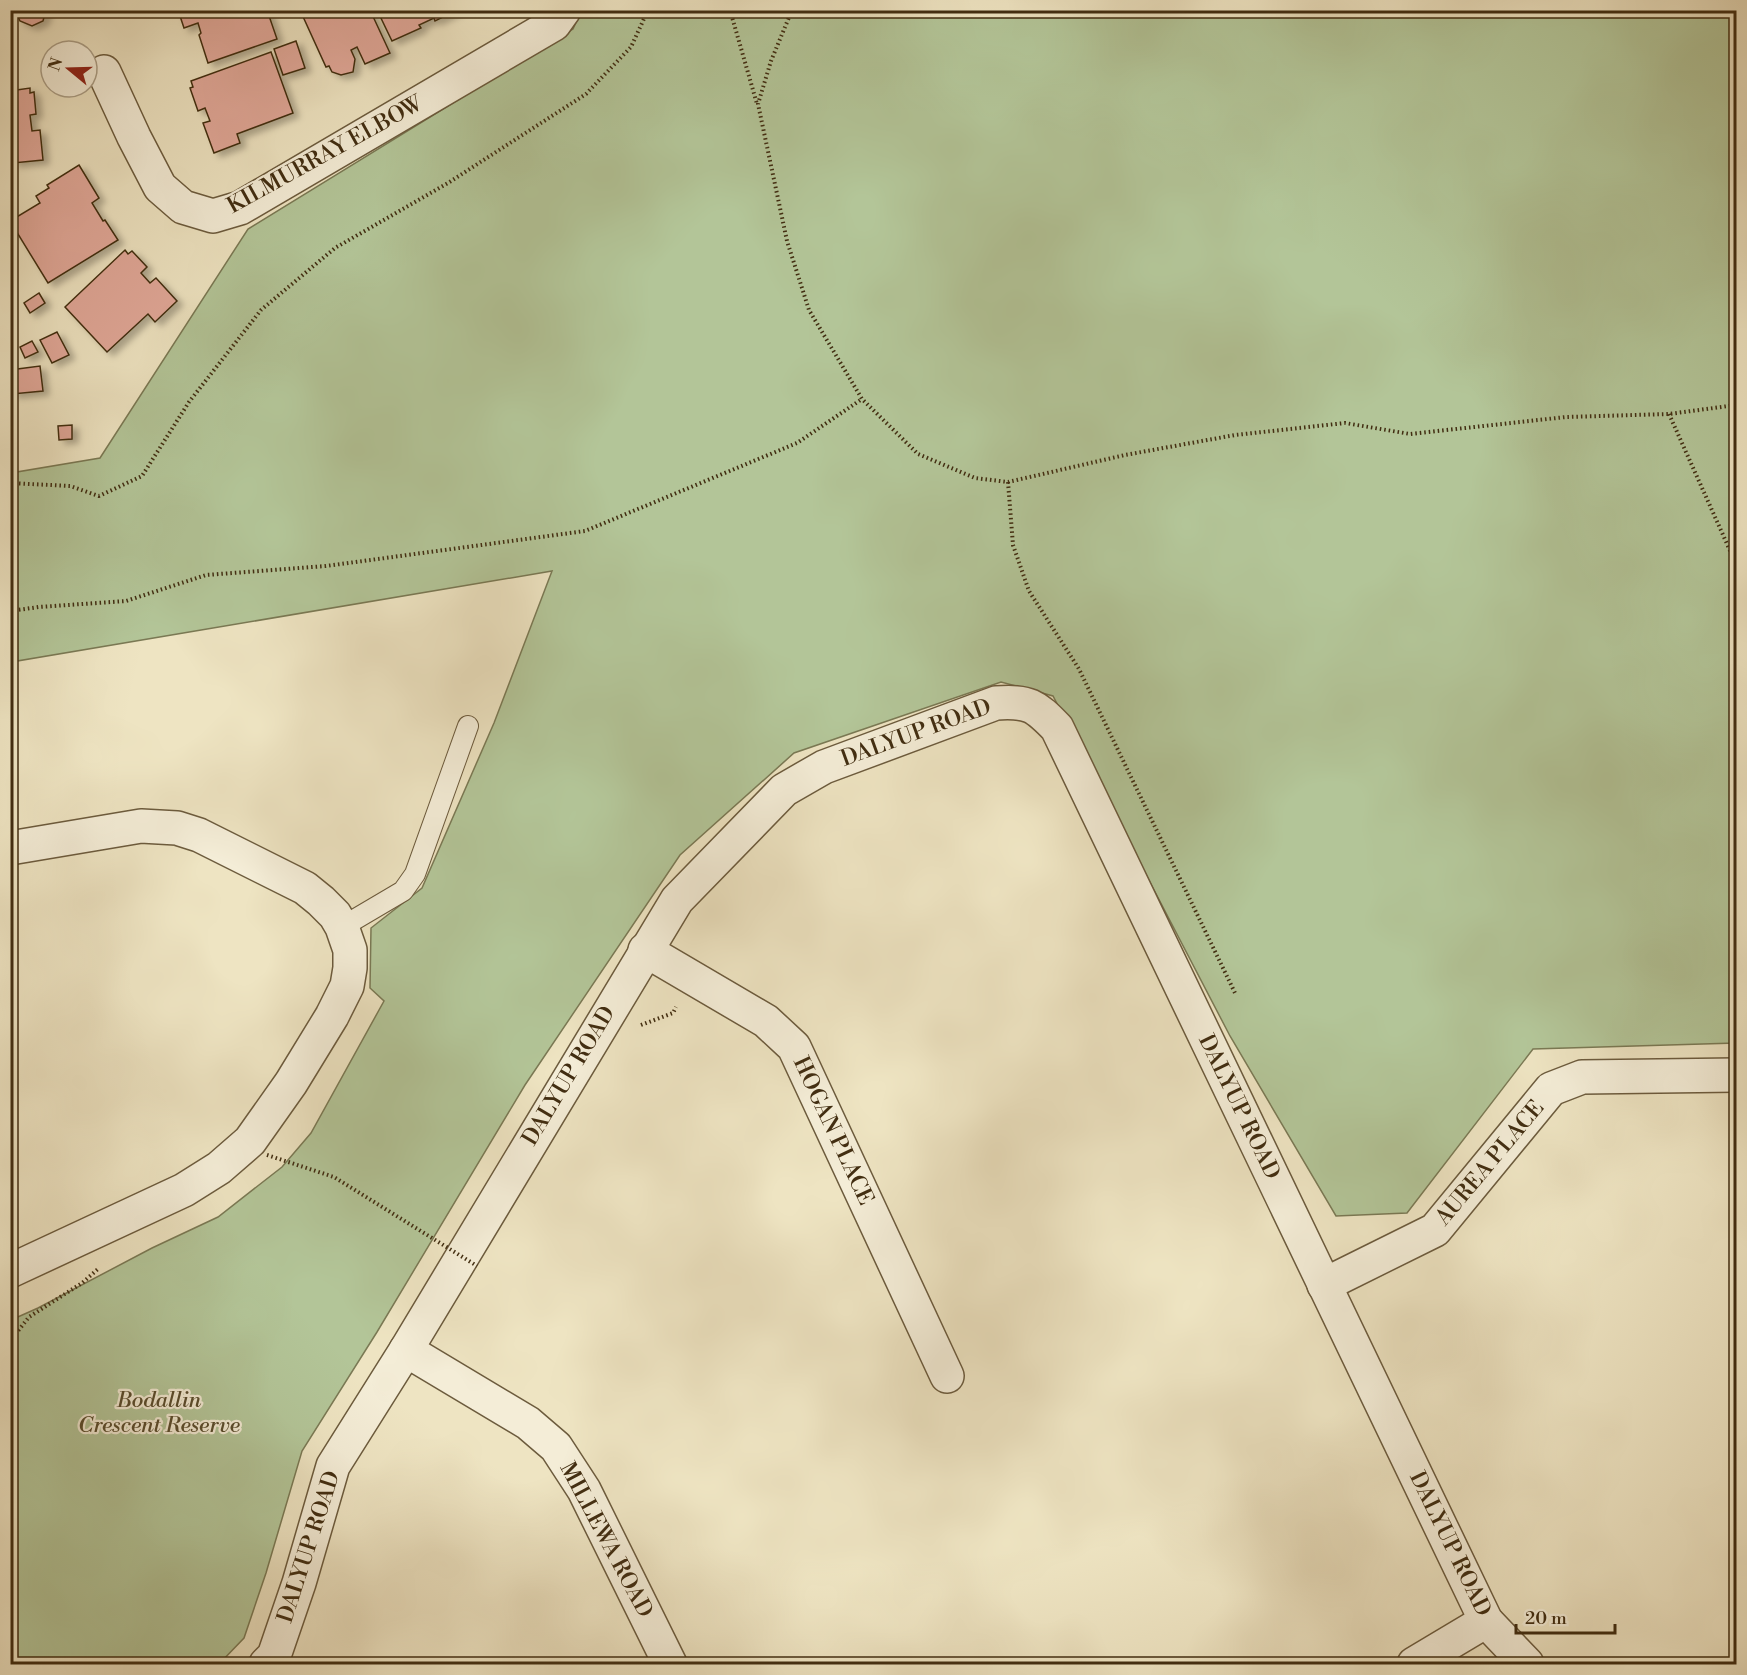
<svg xmlns="http://www.w3.org/2000/svg" width="1747" height="1675" font-family="'Libre Bodoni',serif">
	<defs>
		<filter id="shadow"><feDropShadow dx="6" dy="4" stdDeviation="3" flood-color="#0004"/></filter>
	</defs>
	<rect width="100%" height="100%" fill="#eee4c2"/>
	<filter id="stains"><feTurbulence type="fractalNoise" baseFrequency=".00333" numOctaves="4"/><feColorMatrix values="0 0 0 0 .2 0 0 0 0 .09 0 0 0 0 .02 0 0 0 .5 -.17"/></filter>
	<radialGradient id="worn" r=".72"><stop offset=".6" stop-color="#630" stop-opacity="0"/><stop offset="1" stop-color="#630" stop-opacity=".3"/></radialGradient>
	<polygon fill="#b3c598" stroke="#7a7954" stroke-width="1.5" points="581,11 1736,11 1736,1043 1533,1049 1407,1213 1336,1216 1230,1036 1053,696 1001,682 794,753 680,855 525,1085 377,1332 302,1451 266,1573 244,1638 219,1664 11,1664 11,1320 38,1308 152,1248 218,1217 282,1167 311,1133 384,1001 370,988 371,928 422,888 494,723 552,571 11,662 11,473 100,458 248,229 573,29"/>
	<g fill="#e1a899" stroke="#412d11" stroke-width="1.5" filter="url(#shadow)">
		<polygon points="11,10 46,10 43,21 32,26 20,21 16,12 13,14"/>
		<polygon points="178,10 267,10 277,39 208,63 199,35 201,33 198,23 184,28"/>
		<polygon points="300,10 370,10 390,53 365,64 357,47 351,50 355,59 353,72 341,75 332,72 329,66 326,67"/>
		<polygon points="386,10 457,10 435,21 434,18 419,25 421,28 392,41 379,14"/>
		<polygon points="296,41 305,68 283,75 274,49"/>
		<polygon points="271,52 293,113 237,134 240,143 214,153 203,123 210,121 205,108 198,111 190,88 193,87 191,81"/>
		<polygon points="30,88 30,93 34,92 36,114 30,115 32,131 40,130 43,160 13,163 13,158 10,158 10,91"/>
		<polygon points="79,165 99,198 92,203 103,221 105,220 118,240 48,283 10,221 40,203 36,196 49,188 47,185"/>
		<polygon points="125,250 128,254 132,251 147,267 141,273 150,283 156,278 177,301 155,322 148,314 107,352 65,307"/>
		<polygon points="39,293 45,303 30,313 24,303"/>
		<polygon points="57,332 69,355 52,363 40,340"/>
		<polygon points="32,341 38,352 25,358 20,347"/>
		<polygon points="40,366 43,391 12,394 10,370"/>
		<polygon points="72,425 72,439 59,440 58,426"/>
	</g>
	<g fill="none" stroke-linecap="round" stroke-linejoin="round">
		<defs>
			<polyline id="lane" points="342,927 403,891 415,874 468,726"/>
			<g id="street">
				<polyline points="104,72 134,137 160,187 183,207 213,216 240,208 554,24 564,10"/>
				<polyline points="10,848 141,826 177,828 199,835 305,888 321,901 335,915 342,927 350,950 350,968 347,986 332,1016 291,1083 250,1141 219,1168 184,1190 10,1271"/>
				<polyline points="645,950 766,1021 794,1047 947,1376"/>
				<polyline points="1324,1285 1435,1230 1551,1089 1582,1077 1736,1075"/>
				<polyline points="406,1350 528,1423 556,1447 584,1490 670,1664"/>
				<path d="M266,1664L274,1656L299,1583L333,1466L406,1350L677,900L784,790L824,767L996,703C1029,701 1035,705 1057,728L1486,1621L1527,1664"/>
				<polyline points="1414,1664 1486,1621"/>
			</g>
		</defs>
		<use href="#lane" stroke="#6c5b3d" stroke-width="22"/>
		<use href="#street" stroke="#6c5b3d" stroke-width="36"/>
		<g stroke="#412d11" stroke-width="4" stroke-dasharray="1.5 3" stroke-linecap="butt">
			<polyline points="730,10 757,104"/>
			<polyline points="792,10 771,61 758,104 787,241 809,310 862,399 918,454 975,478 1008,482 1125,455 1235,435 1345,423 1410,434 1566,417 1669,414 1736,405"/>
			<polyline points="1669,414 1736,564"/>
			<polyline points="1008,482 1013,545 1029,591 1079,669 1235,993"/>
			<polyline points="10,483 70,486 99,496 142,476 189,402 261,310 335,248 448,183 586,94 631,47 648,10"/>
			<polyline points="10,611 39,607 126,601 206,575 326,566 585,531 797,443 862,399"/>
			<polyline points="641,1025 673,1013 676,1007"/>
			<polyline points="10,1341 29,1317 82,1283 98,1269"/>
		</g>
		<use href="#lane" stroke="#f4edd7" stroke-width="20"/>
		<use href="#street" stroke="#f4edd7" stroke-width="33"/>
		<polyline stroke="#412d11" stroke-width="4" stroke-dasharray="1.5 3" stroke-linecap="butt" points="267,1155 334,1177 477,1266"/>
	</g>
	<g text-anchor="middle" dominant-baseline="central" stroke-width="4.5" stroke-linejoin="round" paint-order="stroke">
		<g font-size="22" fill="#412d11" stroke="#f4edd7">
			<text transform="translate(325 155) rotate(-29)">KILMURRAY ELBOW</text>
			<text transform="translate(916 733) rotate(-20)">DALYUP ROAD</text>
			<text transform="translate(569 1076) rotate(-59)">DALYUP ROAD</text>
			<text transform="translate(1239 1107) rotate(64)">DALYUP ROAD</text>
			<text transform="translate(833 1131) rotate(65)">HOGAN PLACE</text>
			<text transform="translate(1490 1163) rotate(-50)">AUREA PLACE</text>
			<text transform="translate(606 1540) rotate(62)">MILLEWA ROAD</text>
			<text transform="translate(1450 1544) rotate(64)">DALYUP ROAD</text>
			<text transform="translate(309 1547) rotate(-72)">DALYUP ROAD</text>
		</g>
		<g font-size="22" font-style="italic" fill="#584b2c" stroke="#f4edd7">
			<text x="159" y="1400">Bodallin<tspan x="159" dy="25">Crescent Reserve</tspan></text>
		</g>
	</g>
	<rect width="1747" height="1675" fill="none" stroke="#eee4c2" stroke-width="36"/>
	<rect x="12" y="12" width="1723" height="1651" fill="none" stroke="#412d11" stroke-width="3"/>
	<rect x="18" y="18" width="1711" height="1639" fill="none" stroke="#412d11" stroke-width="1.5"/>
	<g transform="translate(69 69) rotate(289)"><circle r="28" fill="#f4edd7" stroke="#aca088" stroke-width="1.5"/>
	<path d="M0-4.5L10 22L0 15L-10 22Z" fill="#8f2418"/>
	<text y="-9" font-size="16" font-weight="bold" text-anchor="middle" fill="#412d11">N</text>
	</g>
	<path d="M1516 1624v9h99v-9" fill="none" stroke="#412d11" stroke-width="3"/>
	<text x="1525" y="1624" font-size="18" fill="#412d11" stroke="#f4edd7" stroke-width="4.5" paint-order="stroke">20 m</text>
	<rect width="100%" height="100%" filter="url(#stains)"/>
	<rect width="100%" height="100%" fill="url(#worn)"/>
</svg>
